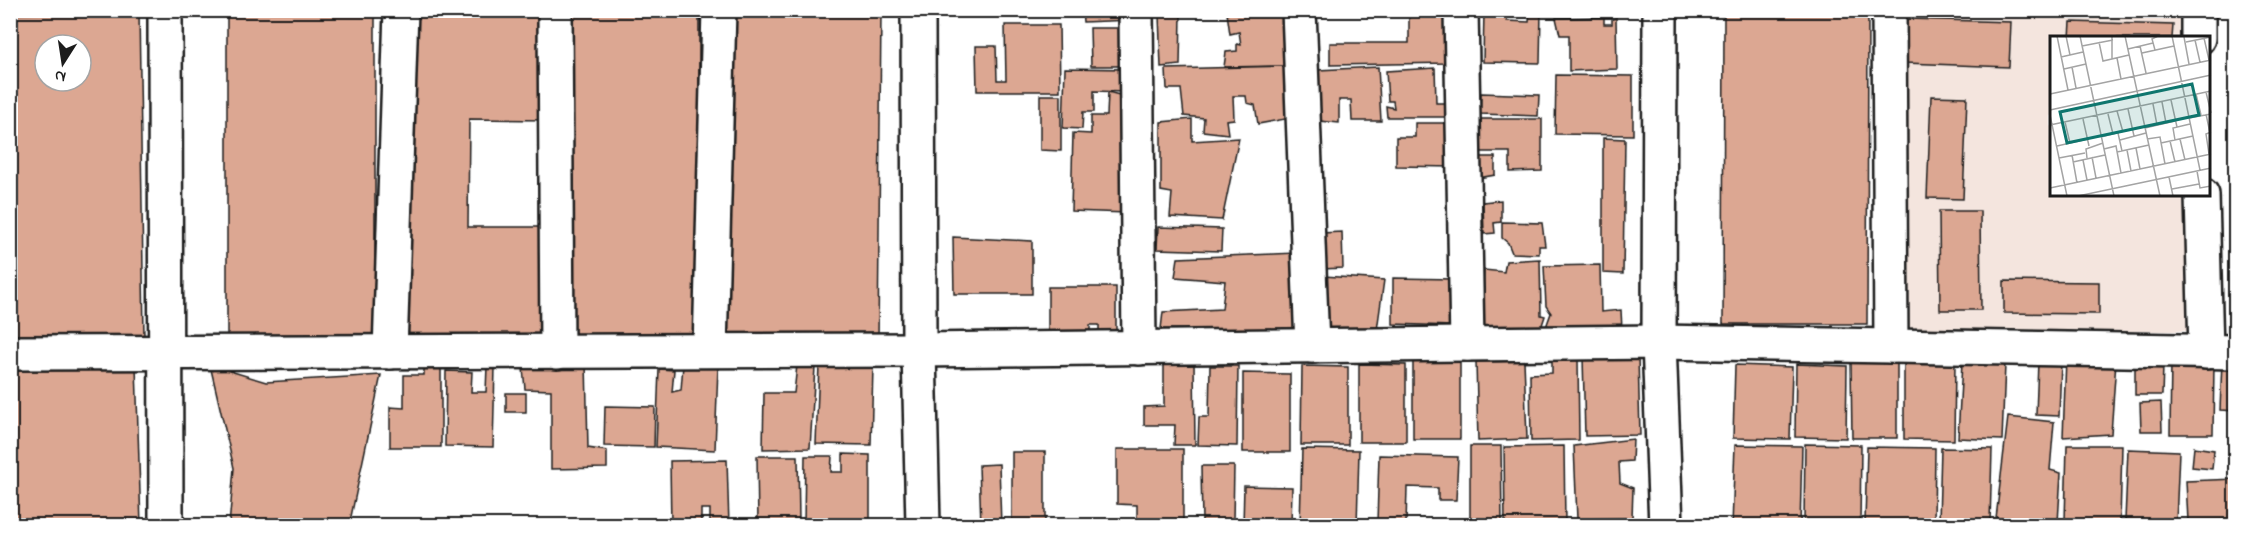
<svg xmlns="http://www.w3.org/2000/svg" width="2246" height="536" font-family="'Indie Flower',sans-serif">
	<rect width="100%" height="100%" fill="#fff"/>
	<filter id="ink" filterUnits="userSpaceOnUse"><feTurbulence type="fractalNoise" baseFrequency=".0167" numOctaves="2"/><feDisplacementMap in="SourceGraphic" scale="12" xChannelSelector="R" yChannelSelector="G"/><feConvolveMatrix kernelMatrix="1 2 1 2 8 2 1 2 1" color-interpolation-filters="sRGB"/></filter>
	<g filter="url(#ink)">
		<polygon fill="#f4e5de" points="1973,10 2183,11 2183,37 2051,38 2051,195 2185,195 2187,331 1900,332 1895,12"/>
		<g fill="#dca792" stroke="#1c1c1c" stroke-width="1.5" fill-rule="evenodd">
			<polygon points="227,10 375,10 375,342 227,341"/>
			<polygon points="408,10 550,10 549,120 469,119 468,227 539,227 539,338 406,337"/>
			<polygon points="727,10 881,11 878,342 723,340"/>
			<polygon points="1082,10 1132,10 1132,20 1083,22"/>
			<polygon points="1245,10 1283,12 1284,66 1224,67 1226,52 1237,51 1237,44 1241,45 1239,32 1230,34 1227,13 1245,14"/>
			<polygon points="1409,10 1449,10 1450,63 1330,65 1330,43 1409,43"/>
			<polygon points="1530,10 1541,10 1540,63 1483,62 1484,11 1507,12 1507,21 1529,22"/>
			<polygon points="1724,10 1868,10 1867,324 1723,324"/>
			<polygon points="561,11 699,12 699,339 562,339"/>
			<path d="M139,12L144,337L10,339V14ZM45,45H81V81H45Z"/>
			<polygon points="1181,14 1180,65 1161,67 1159,15"/>
			<polygon points="1604,17 1604,24 1612,24 1612,19 1616,18 1617,69 1569,71 1569,35 1560,35 1556,18"/>
			<polygon points="1907,19 2011,22 2009,67 1905,63"/>
			<polygon points="2071,22 2173,25 2172,38 2070,38"/>
			<polygon points="1005,25 1059,25 1060,91 977,91 976,46 996,46 997,80 1006,80"/>
			<polygon points="1090,28 1127,28 1128,66 1091,66"/>
			<polygon points="1288,66 1291,118 1258,124 1255,105 1247,103 1246,96 1233,96 1234,119 1226,120 1228,134 1203,131 1204,118 1184,116 1181,89 1167,89 1166,69"/>
			<polygon points="1378,67 1381,121 1352,121 1351,100 1339,100 1339,123 1320,121 1318,70"/>
			<polygon points="1065,68 1126,69 1126,92 1094,91 1094,112 1083,112 1082,129 1063,128"/>
			<polygon points="1435,68 1436,103 1447,103 1447,117 1387,117 1386,106 1394,108 1393,101 1388,101 1386,71"/>
			<polygon points="1556,75 1633,76 1633,135 1555,134"/>
			<polygon points="1108,92 1131,98 1127,213 1071,211 1073,133 1091,134 1091,116 1107,116"/>
			<polygon points="1481,93 1539,95 1538,116 1480,114"/>
			<polygon points="1040,95 1061,95 1061,151 1040,150"/>
			<polygon points="1931,96 1967,97 1963,199 1927,198"/>
			<polygon points="1192,119 1192,141 1239,138 1222,220 1170,217 1172,193 1161,191 1161,122"/>
			<polygon points="1478,119 1542,119 1542,171 1510,172 1510,152 1478,152"/>
			<polygon points="1415,123 1454,123 1454,167 1396,166 1396,137 1415,137"/>
			<polygon points="1603,138 1625,139 1623,274 1603,273"/>
			<polygon points="1478,157 1495,157 1495,175 1478,178"/>
			<polygon points="1501,200 1501,222 1494,223 1495,233 1484,234 1483,202"/>
			<polygon points="1939,211 1980,211 1981,310 1940,310"/>
			<polygon points="1502,222 1542,223 1545,246 1539,246 1539,254 1512,253 1508,243 1502,238"/>
			<polygon points="1158,227 1222,229 1221,251 1157,249"/>
			<polygon points="1342,232 1343,268 1322,269 1321,233"/>
			<polygon points="953,237 1032,241 1032,294 954,294"/>
			<polygon points="1296,253 1294,330 1161,329 1163,312 1222,309 1225,281 1175,277 1178,258"/>
			<polygon points="1540,259 1541,315 1545,316 1540,331 1480,328 1484,270 1504,272 1506,261"/>
			<polygon points="1600,265 1601,312 1621,310 1622,330 1547,333 1546,327 1551,313 1546,306 1544,266"/>
			<polygon points="1323,276 1384,280 1377,330 1322,333"/>
			<polygon points="1393,278 1454,279 1453,326 1393,324"/>
			<polygon points="2004,281 2099,282 2099,314 2004,313"/>
			<polygon points="1048,287 1116,287 1116,343 1099,343 1099,325 1090,325 1090,345 1048,345"/>
			<polygon points="1638,356 1640,435 1585,436 1583,357"/>
			<polygon points="2066,358 2116,361 2111,434 2063,437"/>
			<polygon points="1413,360 1460,361 1460,439 1413,439"/>
			<polygon points="1552,360 1578,360 1579,440 1531,441 1530,374 1552,373"/>
			<polygon points="1524,361 1527,439 1478,441 1476,362"/>
			<polygon points="2171,361 2214,363 2213,434 2170,434"/>
			<polygon points="2222,361 2236,362 2236,411 2220,410"/>
			<polygon points="1904,362 1955,362 1954,440 1904,439"/>
			<polygon points="1962,362 2005,364 2002,440 1958,438"/>
			<polygon points="2038,362 2061,363 2059,416 2036,415"/>
			<polygon points="586,363 588,448 607,451 607,468 551,469 551,390 525,389 523,368"/>
			<polygon points="1164,363 1194,363 1195,445 1174,445 1175,425 1144,425 1144,407 1164,406"/>
			<polygon points="1851,363 1897,363 1897,438 1852,438"/>
			<polygon points="1359,364 1406,365 1406,442 1359,442"/>
			<polygon points="1796,364 1847,366 1846,438 1795,437"/>
			<polygon points="210,365 266,382 381,375 349,526 229,526 234,468"/>
			<polygon points="683,365 718,366 715,450 656,447 659,369 674,370 672,392 681,390"/>
			<polygon points="797,365 815,367 810,448 763,449 764,393 794,393"/>
			<polygon points="819,365 873,366 871,445 816,444"/>
			<polygon points="1735,365 1792,367 1790,439 1733,438"/>
			<polygon points="136,366 141,526 10,526 10,369"/>
			<polygon points="487,366 495,367 493,447 445,446 446,371 472,372 471,392 486,392"/>
			<polygon points="1210,366 1238,366 1237,446 1198,445 1199,417 1209,417"/>
			<polygon points="1302,366 1348,367 1348,445 1301,445"/>
			<polygon points="2135,366 2163,366 2162,395 2135,395"/>
			<polygon points="424,368 441,369 441,447 390,447 390,407 404,408 404,375 424,375"/>
			<polygon points="1243,373 1290,374 1290,452 1243,452"/>
			<rect x="506" y="393" width="20" height="19"/>
			<polygon points="2161,402 2162,431 2141,431 2140,403"/>
			<polygon points="605,406 655,407 654,447 604,446"/>
			<polygon points="2008,417 2054,422 2050,470 2061,473 2058,522 1996,518"/>
			<polygon points="1633,439 1632,461 1619,462 1620,483 1633,488 1632,518 1577,519 1574,446"/>
			<polygon points="1805,444 1861,445 1860,523 1804,522"/>
			<polygon points="1735,445 1802,446 1800,526 1732,526"/>
			<polygon points="2067,445 2122,445 2120,522 2065,521"/>
			<polygon points="1470,446 1501,446 1502,525 1470,524"/>
			<polygon points="1564,446 1565,524 1505,525 1504,447"/>
			<polygon points="1867,447 1935,448 1934,524 1865,523"/>
			<polygon points="2194,447 2214,450 2212,469 2192,467"/>
			<polygon points="1941,448 1992,449 1990,523 1939,522"/>
			<polygon points="1117,449 1183,449 1183,520 1137,520 1137,505 1117,504"/>
			<polygon points="1302,449 1359,450 1357,526 1300,526"/>
			<polygon points="2128,449 2179,451 2176,523 2125,520"/>
			<rect x="1012" y="452" width="33" height="74"/>
			<polygon points="843,454 870,455 870,526 804,526 805,456 832,456 831,472 843,472"/>
			<polygon points="1379,455 1458,457 1456,500 1438,500 1438,488 1407,487 1406,524 1377,523"/>
			<polygon points="757,456 798,456 799,523 758,524"/>
			<polygon points="727,460 729,526 710,526 710,509 701,509 701,526 671,526 670,461"/>
			<polygon points="999,464 1001,526 981,526 979,465"/>
			<polygon points="1201,466 1234,466 1233,521 1202,522"/>
			<polygon points="2236,479 2236,519 2188,521 2186,481"/>
			<polygon points="1244,486 1292,487 1291,526 1243,526"/>
		</g>
		<g fill="none" stroke-linecap="round" stroke-linejoin="round">
			<defs>
				<g id="minor">
					<polyline points="165,10 166,526"/>
					<polyline points="555,10 557,352"/>
					<polyline points="918,10 919,350 923,526"/>
					<polyline points="1136,10 1139,348"/>
					<polyline points="1299,10 1312,346"/>
					<polyline points="1461,10 1467,344"/>
					<polyline points="1660,10 1659,342 1666,526"/>
					<polyline points="1889,10 1891,346"/>
					<polyline points="2198,10 2198,38"/>
					<polyline points="2202,195 2206,352"/>
					<polyline points="710,350 719,10"/>
					<polyline points="390,352 401,10"/>
					<polyline points="10,353 919,350 1659,342 2236,352"/>
				</g>
			</defs>
			<use href="#minor" stroke="#1c1c1c" stroke-width="38"/>
			<use href="#minor" stroke="#fff" stroke-width="33"/>
		</g>
	</g>
	<g transform="translate(2050 36)">
		<rect width="160" height="160" fill="#fff"/>
		<path fill="none" stroke="#a4a4a4" stroke-width="1.5" d="M7,0L18,54M16,0L20,19M30,0L64,160M75,0L110,160M122,0L150,134M134,1L139,28M154,2L159,24M145,4L150,26M49,6L53,25L79,19M136,6L161,1M32,10L63,4M90,10L96,37M78,13L103,7M105,14L102,3L108,0M92,17L124,10M11,21L33,16M67,22L71,43M62,23V0M22,31L26,52M14,33L36,28M156,56L161,77M0,58L161,24M146,58L151,79M121,64L127,91M112,66L116,87M103,68L107,89M78,73L84,100M0,74L161,39M67,75L73,96M58,78L63,98M156,78L160,97M0,79L17,160M139,82L161,78M33,83L39,110M15,86L20,107M0,89L161,55M95,92L125,85M68,97L72,115M51,101L82,93M97,103L110,101L115,128M130,103L135,124M70,104L96,97M125,104L123,92L140,88M120,105L125,126M111,107L143,100M7,110L38,103M86,112L90,133M54,113L66,110L71,137M77,114L81,135M67,116L99,109M159,118L156,98L161,96M22,119L27,147M42,121L46,142M9,122L35,117M37,122L36,113L53,107M33,124L37,144M23,126L55,119M147,135L150,152L161,150M119,141L123,160M0,152L161,118M122,153L149,148M28,160L161,132"/>
		<path fill="#0f766e" fill-opacity="0.15" stroke="#0f766e" stroke-width="3" d="M142,48L149,79L17,107L10,76Z"/>
		<rect width="160" height="160" fill="none" stroke="#1c1c1c" stroke-width="3"/>
	</g>
	<rect width="2246" height="536" fill="none" stroke="#fff" stroke-width="36"/>
	<rect x="18" y="18" width="2210" height="500" fill="none" stroke="#1c1c1c" stroke-width="2" filter="url(#ink)"/>
	<g transform="translate(63 63) rotate(192)"><circle r="28" fill="#ffffff" stroke="#a4a4a4" stroke-width="1.5"/>
	<path d="M0-4.5L10 22L0 15L-10 22Z" fill="#1c1c1c"/>
	<text y="-9" font-size="16" font-weight="bold" text-anchor="middle" fill="#1c1c1c">N</text>
	</g>
</svg>
